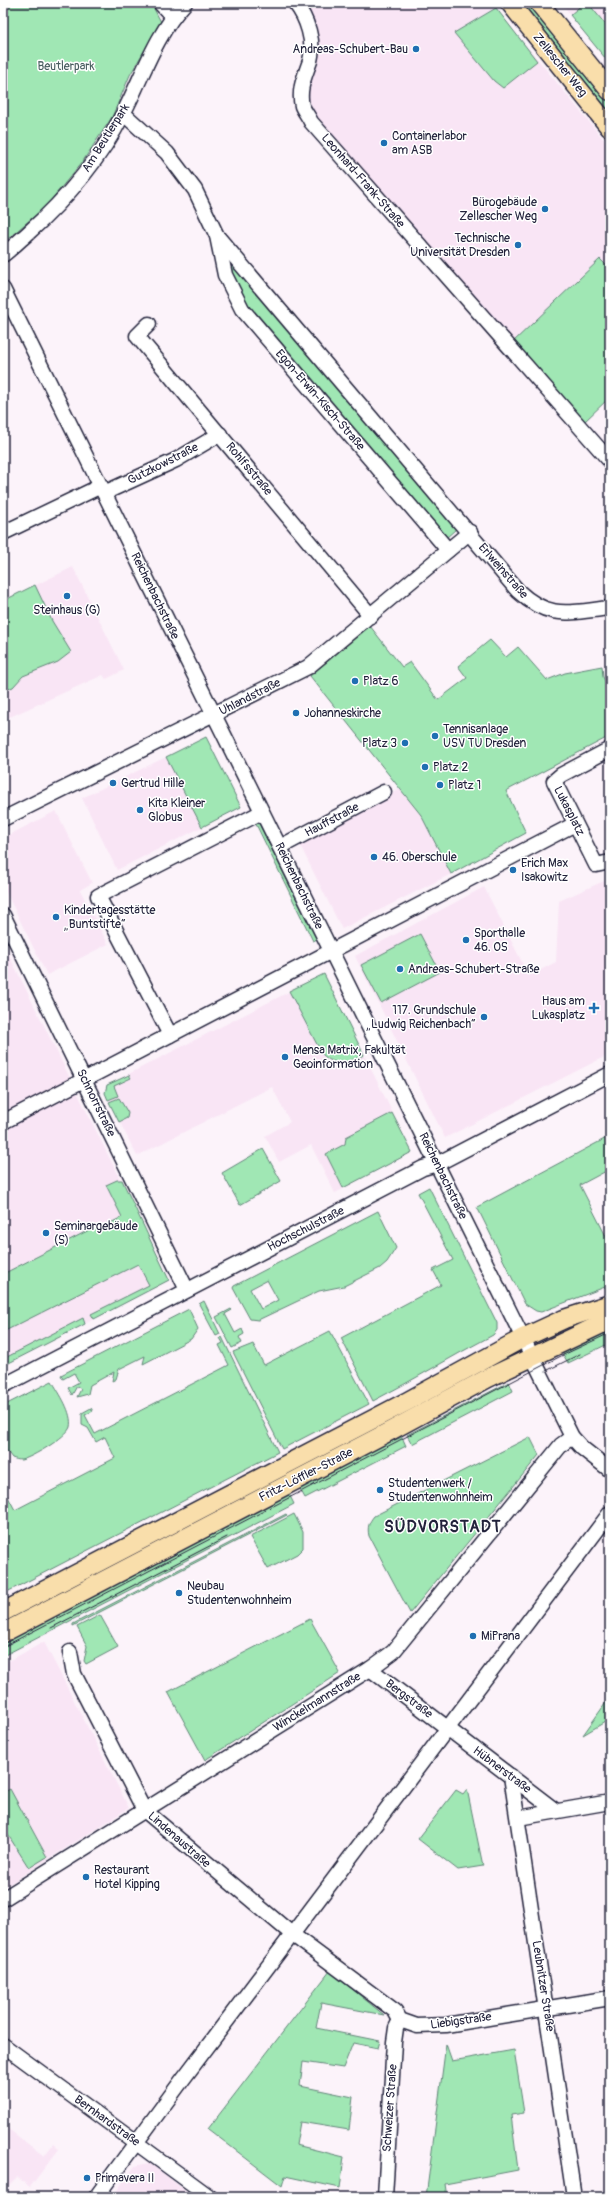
<svg xmlns="http://www.w3.org/2000/svg" width="613" height="2200" font-family="Pangolin,sans-serif">
	<rect width="100%" height="100%" fill="#fcf3fa"/>
	<filter id="ink" filterUnits="userSpaceOnUse"><feTurbulence type="fractalNoise" baseFrequency=".025" numOctaves="2"/><feDisplacementMap in="SourceGraphic" scale="8" xChannelSelector="R" yChannelSelector="G"/><feConvolveMatrix kernelMatrix="1 2 1 2 8 2 1 2 1" color-interpolation-filters="sRGB"/></filter>
	<g filter="url(#ink)">
		<g fill="#f9e5f5">
			<polygon points="300,3 491,3 610,147 610,397 583,423 314,119 308,108 307,92 318,47 317,31 310,16"/>
			<polygon points="561,3 610,3 610,63 603,55"/>
			<polygon points="73,567 124,670 106,679 103,675 3,720 3,601"/>
			<polygon points="166,757 202,827 117,870 82,798"/>
			<polygon points="400,789 421,815 451,874 342,929 298,841"/>
			<polygon points="56,811 92,883 80,890 108,944 47,975 3,886 3,838"/>
			<polygon points="604,881 610,894 610,1054 445,1138 355,956 484,887 529,976 556,962 559,901"/>
			<polygon points="3,943 170,1280 3,1366"/>
			<polygon points="324,974 412,1152 335,1193 311,1145 279,1162 265,1136 290,1122 272,1087 137,1156 105,1093 107,1085"/>
			<polygon points="44,1642 129,1808 3,1888 3,1664"/>
			<polygon points="3,2125 44,2156 53,2144 59,2149 30,2187 17,2177 3,2191"/>
			<polygon points="149,2163 194,2197 112,2197 135,2166"/>
		</g>
		<g fill="#a0e7b4" stroke="#618478" fill-rule="evenodd">
			<polygon points="3,3 151,3 161,22 130,75 112,117 83,161 46,206 3,243"/>
			<polygon points="518,3 531,3 610,101 610,118"/>
			<polygon points="584,3 588,3 610,30 610,64 570,15"/>
			<polygon points="496,8 537,61 503,88 494,81 454,33"/>
			<polygon points="226,256 456,529 445,539 248,309 237,292"/>
			<polygon points="600,259 610,269 610,397 583,423 512,343"/>
			<polygon points="35,585 52,621 71,652 58,662 23,676 13,687 6,690 3,684 3,601"/>
			<polygon points="370,626 402,667 410,662 438,700 467,678 458,666 490,640 506,657 518,647 547,680 565,673 602,666 603,677 610,690 610,736 506,791 526,833 451,874 421,815 310,676"/>
			<polygon points="206,737 241,807 202,827 166,757"/>
			<polygon points="257,819 317,939 313,941 254,820"/>
			<polygon points="420,934 440,972 381,1003 361,965"/>
			<path d="M324,974L364,1055C348,1062 336,1068 322,1054L289,991Z"/>
			<polygon points="129,1075 131,1078 114,1086 118,1096 108,1100 105,1093 107,1085"/>
			<polygon points="119,1098 128,1113 127,1118 119,1122 109,1102"/>
			<polygon points="392,1113 412,1152 343,1188 326,1154 345,1144 346,1137"/>
			<polygon points="610,1136 610,1169 580,1185 610,1244 610,1285 541,1312 536,1311 525,1304 477,1207"/>
			<polygon points="263,1149 281,1181 240,1205 222,1173"/>
			<polygon points="117,1180 122,1180 169,1280 94,1319 91,1314 149,1285 138,1264 3,1332 3,1274 95,1227 97,1230 122,1217 106,1185"/>
			<path d="M429,1187L497,1323V1330L493,1335C452,1356 414,1380 373,1401L341,1338L441,1285L433,1270L453,1260L418,1193Z"/>
			<path d="M378,1211L396,1248L387,1262L380,1268L344,1286L319,1291L258,1320L250,1319L233,1288L234,1286ZM267,1280L278,1300L261,1309L250,1289Z"/>
			<polygon points="204,1301 220,1334 216,1336 199,1304"/>
			<polygon points="189,1309 198,1329 191,1339 143,1364 145,1356 119,1369 116,1379 112,1381 114,1372 90,1385 88,1394 77,1397 81,1389 77,1386 72,1395 68,1388 79,1382 74,1373 63,1379 61,1375"/>
			<polygon points="231,1309 232,1310 225,1314 235,1333 242,1329 244,1334 239,1337 242,1343 232,1348 216,1317"/>
			<polygon points="83,1318 85,1324 3,1366 3,1359"/>
			<polygon points="610,1327 610,1343 568,1363 560,1349"/>
			<polygon points="330,1331 369,1404 282,1449 233,1352 253,1344 264,1365"/>
			<polygon points="222,1337 278,1452 3,1594 3,1497 7,1495 15,1510 115,1458 105,1437 96,1442 88,1428 82,1425 82,1413 91,1408 93,1411 85,1415 95,1434 229,1365 219,1345 223,1343 220,1338"/>
			<path d="M52,1381C59,1393 73,1413 70,1427C67,1437 31,1458 21,1460C18,1460 15,1459 12,1458L3,1446V1406Z"/>
			<polygon points="509,1382 513,1391 412,1444 407,1435"/>
			<polygon points="393,1436 395,1440 402,1437 406,1446 305,1498 298,1485"/>
			<path d="M530,1437L539,1455L410,1613L369,1536C367,1527 369,1522 374,1516Z"/>
			<polygon points="287,1490 294,1504 3,1656 3,1639"/>
			<polygon points="286,1514 287,1515 73,1626 73,1624"/>
			<polygon points="294,1514 303,1532 303,1548 297,1554 268,1569 250,1537"/>
			<polygon points="100,1615 118,1647 86,1664 84,1661 87,1646 77,1627"/>
			<polygon points="310,1619 340,1673 205,1760 168,1692"/>
			<polygon points="610,1697 610,1719 583,1735"/>
			<polygon points="10,1789 47,1857 29,1868 3,1827 3,1793"/>
			<polygon points="467,1789 483,1866 458,1870 418,1839 456,1790 463,1794"/>
			<polygon points="330,1971 384,2015 321,2003 316,2028 380,2041 378,2048 353,2043 343,2068 303,2062 300,2086 353,2097 349,2130 300,2122 296,2145 344,2157 340,2188 285,2176 282,2186 208,2129"/>
			<polygon points="446,2044 452,2061 514,2050 524,2113 511,2115 518,2170 445,2184 447,2197 426,2197"/>
		</g>
		<g fill="none" stroke-linecap="round" stroke-linejoin="round">
			<defs>
				<g id="minor">
					<polyline points="160,3 172,16"/>
					<path d="M295,3C307,18 315,42 310,61C305,76 298,89 302,106C304,111 309,117 311,122L610,461"/>
					<polyline points="124,114 167,153 195,190 217,236 225,275 242,309 448,550"/>
					<path d="M217,236L518,591C550,621 570,612 610,608"/>
					<path d="M3,255C11,249 19,241 26,235C64,201 100,160 123,114C143,76 155,35 185,3"/>
					<polyline points="3,289 572,1437 582,1448 610,1470"/>
					<polyline points="149,324 137,336 371,616"/>
					<polyline points="104,493 176,460 220,434"/>
					<polyline points="3,533 101,486"/>
					<polyline points="610,749 561,775 554,781 596,865 610,862"/>
					<polyline points="3,819 308,667 470,532"/>
					<polyline points="280,847 384,792"/>
					<polyline points="3,915 187,1290"/>
					<polyline points="170,1035 98,896 262,812"/>
					<polyline points="3,1122 575,824"/>
					<polyline points="3,1386 423,1168 437,1164 610,1074"/>
					<polyline points="70,1652 74,1674 144,1810 293,1935 395,2011 400,2020 417,2026 446,2025 610,1998"/>
					<polyline points="370,1669 556,1811"/>
					<polyline points="511,1776 574,2197"/>
					<polyline points="518,1818 610,1802"/>
					<polyline points="3,1899 370,1669 393,1652 561,1445 572,1437"/>
					<polyline points="3,2045 210,2197"/>
					<polyline points="96,2197 183,2079 610,1513"/>
					<polyline points="385,2197 394,2042 396,2028 400,2020"/>
				</g>
				<g id="major">
					<polyline points="510,3 610,128"/>
					<polyline points="539,3 610,91"/>
					<polyline points="3,1612 408,1401 523,1338 564,1319 610,1304"/>
					<polyline points="3,1633 392,1430 488,1378 610,1320"/>
				</g>
			</defs>
			<use href="#minor" stroke="#22223b" stroke-width="17"/>
			<use href="#major" stroke="#22223b" stroke-width="21"/>
			<use href="#minor" stroke="#fff" stroke-width="14"/>
			<use href="#major" stroke="#f9deab" stroke-width="18"/>
			<g stroke="#22223b" stroke-width="1">
				<polyline points="546,1371 580,1354"/>
				<polyline points="51,1628 227,1537"/>
				<polyline points="3,1647 561,1356 610,1333"/>
			</g>
		</g>
	</g>
	<g fill="#1f6fb2" stroke="#fff" stroke-width="1.5">
		<circle cx="416" cy="49" r="4"/>
		<circle cx="384" cy="143" r="4"/>
		<circle cx="545" cy="209" r="4"/>
		<circle cx="518" cy="245" r="4"/>
		<circle cx="67" cy="596" r="4"/>
		<circle cx="355" cy="681" r="4"/>
		<circle cx="296" cy="713" r="4"/>
		<circle cx="435" cy="736" r="4"/>
		<circle cx="405" cy="743" r="4"/>
		<circle cx="425" cy="767" r="4"/>
		<circle cx="113" cy="783" r="4"/>
		<circle cx="440" cy="785" r="4"/>
		<circle cx="140" cy="810" r="4"/>
		<circle cx="374" cy="857" r="4"/>
		<circle cx="513" cy="870" r="4"/>
		<circle cx="56" cy="917" r="4"/>
		<circle cx="466" cy="940" r="4"/>
		<circle cx="400" cy="969" r="4"/>
		<path d="M592 1002h4v4h4v4h-4v4h-4v-4h-4v-4h4z"/>
		<circle cx="484" cy="1017" r="4"/>
		<circle cx="285" cy="1057" r="4"/>
		<circle cx="46" cy="1233" r="4"/>
		<circle cx="380" cy="1490" r="4"/>
		<circle cx="179" cy="1593" r="4"/>
		<circle cx="473" cy="1636" r="4"/>
		<circle cx="86" cy="1877" r="4"/>
		<circle cx="87" cy="2178" r="4"/>
	</g>
	<g text-anchor="middle" dominant-baseline="central" stroke-width="3" stroke-linejoin="round" paint-order="stroke">
		<g font-size="12" fill="#22223b" stroke="#fff" text-anchor="start">
			<text x="408" y="49" text-anchor="end">Andreas-Schubert-Bau</text>
			<text x="392" y="136">Containerlabor<tspan x="392" dy="14">am ASB</tspan></text>
			<text x="537" y="202" text-anchor="end">Bürogebäude<tspan x="537" dy="14">Zellescher Weg</tspan></text>
			<text x="510" y="238" text-anchor="end">Technische<tspan x="510" dy="14">Universität Dresden</tspan></text>
			<text x="67" y="610" text-anchor="middle">Steinhaus (G)</text>
			<text x="363" y="681">Platz 6</text>
			<text x="304" y="713">Johanneskirche</text>
			<text x="443" y="729">Tennisanlage<tspan x="443" dy="14">USV TU Dresden</tspan></text>
			<text x="397" y="743" text-anchor="end">Platz 3</text>
			<text x="433" y="767">Platz 2</text>
			<text x="121" y="783">Gertrud Hille</text>
			<text x="448" y="785">Platz 1</text>
			<text x="148" y="803">Kita Kleiner<tspan x="148" dy="14">Globus</tspan></text>
			<text x="382" y="857">46. Oberschule</text>
			<text x="521" y="863">Erich Max<tspan x="521" dy="14">Isakowitz</tspan></text>
			<text x="64" y="910">Kindertagesstätte<tspan x="64" dy="14">„Buntstifte“</tspan></text>
			<text x="474" y="933">Sporthalle<tspan x="474" dy="14">46. OS</tspan></text>
			<text x="408" y="969">Andreas-Schubert-Straße</text>
			<text x="585" y="1001" text-anchor="end">Haus am<tspan x="585" dy="14">Lukasplatz</tspan></text>
			<text x="476" y="1010" text-anchor="end">117. Grundschule<tspan x="476" dy="14">„Ludwig Reichenbach“</tspan></text>
			<text x="293" y="1050">Mensa Matrix, Fakultät<tspan x="293" dy="14">Geoinformation</tspan></text>
			<text x="54" y="1226">Seminargebäude<tspan x="54" dy="14">(S)</tspan></text>
			<text x="388" y="1483">Studentenwerk /<tspan x="388" dy="14">Studentenwohnheim</tspan></text>
			<text x="187" y="1586">Neubau<tspan x="187" dy="14">Studentenwohnheim</tspan></text>
			<text x="481" y="1636">MiPrana</text>
			<text x="94" y="1870">Restaurant<tspan x="94" dy="14">Hotel Kipping</tspan></text>
			<text x="95" y="2178">Primavera II</text>
		</g>
		<g font-size="12" fill="#22223b" stroke="#fff">
			<text transform="translate(560 65) rotate(51)">Zellescher Weg</text>
			<text transform="translate(106 138) rotate(-58)">Am Beutlerpark</text>
			<text transform="translate(363 181) rotate(49)">Leonhard-Frank-Straße</text>
			<text transform="translate(320 400) rotate(49)">Egon-Erwin-Kisch-Straße</text>
			<text transform="translate(163 464) rotate(-27)">Gutzkowstraße</text>
			<text transform="translate(249 469) rotate(50)">Rohlfsstraße</text>
			<text transform="translate(503 571) rotate(49)">Erlweinstraße</text>
			<text transform="translate(155 596) rotate(64)">Reichenbachstraße</text>
			<text transform="translate(250 697) rotate(-27)">Uhlandstraße</text>
			<text transform="translate(569 811) rotate(63)">Lukasplatz</text>
			<text transform="translate(332 820) rotate(-28)">Hauffstraße</text>
			<text transform="translate(299 886) rotate(64)">Reichenbachstraße</text>
			<text transform="translate(96 1103) rotate(64)">Schnorrstraße</text>
			<text transform="translate(443 1176) rotate(64)">Reichenbachstraße</text>
			<text transform="translate(306 1229) rotate(-27)">Hochschulstraße</text>
			<text transform="translate(306 1475) rotate(-27)">Fritz-Löffler-Straße</text>
			<text transform="translate(409 1699) rotate(37)">Bergstraße</text>
			<text transform="translate(317 1702) rotate(-32)">Winckelmannstraße</text>
			<text transform="translate(502 1770) rotate(37)">Hübnerstraße</text>
			<text transform="translate(179 1840) rotate(41)">Lindenaustraße</text>
			<text transform="translate(543 1986) rotate(81)">Leubnitzer Straße</text>
			<text transform="translate(461 2021) rotate(-8)">Liebigstraße</text>
			<text transform="translate(390 2108) rotate(-86)">Schweizer Straße</text>
			<text transform="translate(107 2121) rotate(36)">Bernhardstraße</text>
		</g>
		<g font-size="12" fill="#485d5f" stroke="#fff">
			<text x="66" y="66">Beutlerpark</text>
		</g>
		<g font-size="16" font-weight="bold" letter-spacing="1" fill="#22223b" stroke="#fff">
			<text x="443" y="1527">SÜDVORSTADT</text>
		</g>
	</g>
	<rect width="613" height="2200" fill="none" stroke="#fff" stroke-width="16"/>
	<rect x="8" y="8" width="597" height="2184" fill="none" stroke="#22223b" stroke-width="1.5" filter="url(#ink)"/>
</svg>
